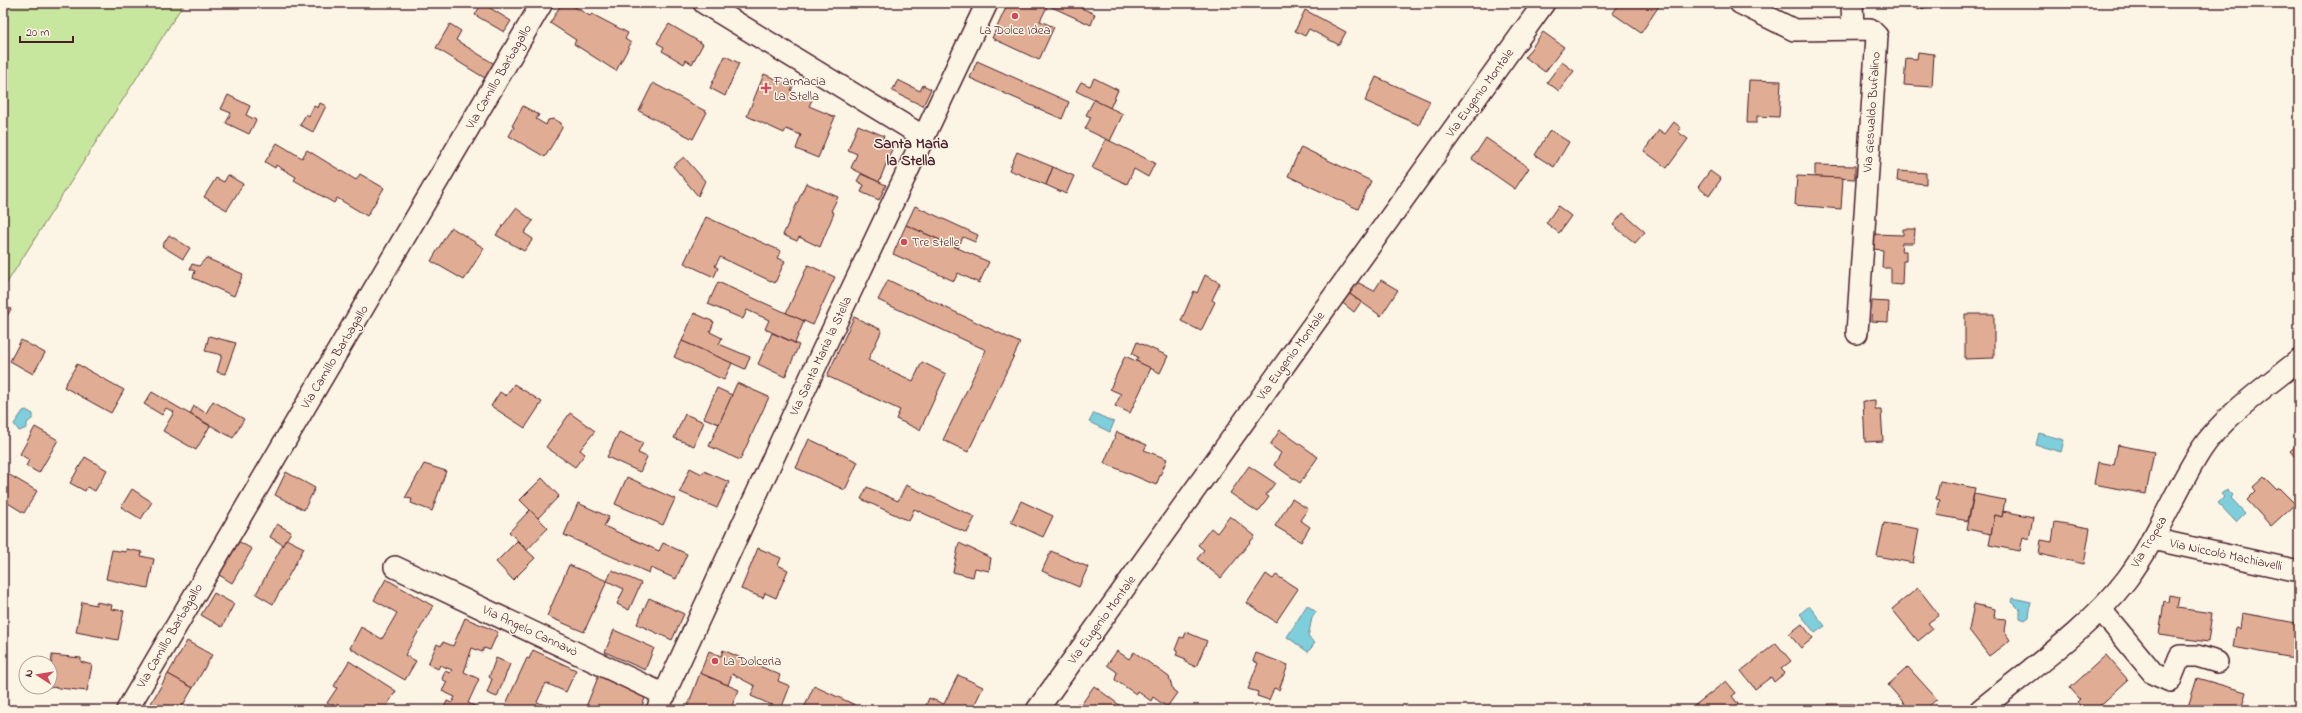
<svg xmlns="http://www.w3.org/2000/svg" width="2302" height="713" font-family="'Indie Flower',sans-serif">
	<rect width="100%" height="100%" fill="#fcf5e5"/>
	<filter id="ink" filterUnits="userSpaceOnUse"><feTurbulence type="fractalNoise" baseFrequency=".025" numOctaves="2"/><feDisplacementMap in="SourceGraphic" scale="8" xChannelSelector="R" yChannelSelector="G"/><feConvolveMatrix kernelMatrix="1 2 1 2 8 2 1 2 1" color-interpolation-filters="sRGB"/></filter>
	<g filter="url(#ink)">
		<polygon fill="#c7e69e" stroke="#888264" points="3,3 184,3 3,289"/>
		<g fill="#7fcedc" stroke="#6a8895">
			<polygon points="26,410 33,414 33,418 27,423 27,428 19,431 14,424 23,411"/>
			<polygon points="1094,413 1114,422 1110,432 1089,422"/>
			<polygon points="2039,433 2064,440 2061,452 2036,445"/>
			<polygon points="2227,489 2233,495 2231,498 2245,513 2236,522 2218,503 2224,497 2221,494"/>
			<polygon points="2013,598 2031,602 2029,617 2025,620 2020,618 2020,610 2012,602"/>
			<polygon points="1307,605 1316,612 1312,618 1308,637 1315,643 1308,652 1287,637"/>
			<polygon points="1809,606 1825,626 1815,633 1800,614"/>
		</g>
		<g fill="#e0ad94" stroke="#4a1f2b">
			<polygon points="482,3 511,21 504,32 475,15"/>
			<polygon points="562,3 568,3 590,16 592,14 628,33 625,39 631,43 616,71 574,44 576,40 550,23"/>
			<polygon points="1008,3 1043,3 1048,5 1040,21 1054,27 1039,60 992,38"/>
			<polygon points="1043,3 1070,3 1095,14 1091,25"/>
			<polygon points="1619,3 1655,3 1659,6 1641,33 1612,13"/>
			<polygon points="1915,3 1928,3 1930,6 1918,10"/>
			<polygon points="1305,10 1346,32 1339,45 1309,29 1305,36 1295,31"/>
			<polygon points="450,24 461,31 456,40 496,65 488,80 436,48"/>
			<polygon points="669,24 703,44 692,64 686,60 684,64 662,51 664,47 657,43"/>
			<polygon points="1543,32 1564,47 1545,72 1525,57"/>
			<polygon points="1918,52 1934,54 1932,87 1904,85 1906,58 1917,59"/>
			<polygon points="725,56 739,63 725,96 710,88"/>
			<polygon points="977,61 1069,102 1062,119 970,78"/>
			<polygon points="1562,62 1574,71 1559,91 1547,82"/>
			<polygon points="764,74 793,86 791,91 812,100 809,106 835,117 818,158 796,149 801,135 786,129 784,133 747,116"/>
			<polygon points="1376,77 1430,101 1419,125 1365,101"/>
			<polygon points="1094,78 1118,90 1110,108 1076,91 1081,82 1090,86"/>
			<polygon points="898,80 920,91 923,85 931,89 923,106 892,91"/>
			<polygon points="1749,80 1781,81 1779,117 1757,116 1757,123 1747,123"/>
			<polygon points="653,83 707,112 693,139 639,111"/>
			<polygon points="228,95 250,106 246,115 256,120 249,134 226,123 231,113 221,109"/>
			<polygon points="1094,100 1123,114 1110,141 1085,129 1091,117 1086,115"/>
			<polygon points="320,103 326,106 313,132 300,125 306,114 309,116 314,106 318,108"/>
			<polygon points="523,106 539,115 536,119 546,125 548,120 554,119 561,123 562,128 545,157 509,136 514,127 512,126"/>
			<polygon points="1674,122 1681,128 1678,132 1688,139 1667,168 1644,151 1659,130 1665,134"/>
			<polygon points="858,125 884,136 883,139 894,144 879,182 851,168 857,154 848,150"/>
			<polygon points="1550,130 1569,142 1554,167 1535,155"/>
			<polygon points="1486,138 1529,168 1515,189 1472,159"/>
			<polygon points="1106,139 1155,163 1148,177 1134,169 1127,184 1092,168"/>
			<polygon points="277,143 302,158 307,150 356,180 360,174 384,188 367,216 337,198 334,203 294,180 296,177 276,165 275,168 265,162"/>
			<polygon points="1301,147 1371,181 1358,209 1288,176"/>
			<polygon points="1017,152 1053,167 1046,185 1009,170"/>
			<polygon points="684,157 705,181 698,196 673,166"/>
			<polygon points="1815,165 1855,166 1855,179 1815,177"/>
			<polygon points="1053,167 1074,176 1066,194 1046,185"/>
			<polygon points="1710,171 1721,179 1709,196 1698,187"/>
			<polygon points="1898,171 1926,173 1926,184 1897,181"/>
			<polygon points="861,174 886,185 879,200 861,192 864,185 857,181"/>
			<polygon points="228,175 243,184 227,210 204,197 216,178 224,182"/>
			<polygon points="1797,176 1843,178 1841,209 1795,205"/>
			<polygon points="806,183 838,197 831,211 834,213 820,247 799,237 797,241 783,235"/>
			<polygon points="915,206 978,235 975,242 963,237 958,248 906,225"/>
			<polygon points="1558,206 1571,216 1559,233 1546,223"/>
			<polygon points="516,208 533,221 524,233 533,239 524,251 496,235"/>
			<polygon points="1623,213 1645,232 1635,243 1613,225"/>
			<polygon points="706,217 781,251 777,258 785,261 775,283 720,257 715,266 718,268 714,277 684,263"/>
			<polygon points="906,225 989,262 979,283 958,273 954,281 893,254"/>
			<polygon points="451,227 484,248 464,280 431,261"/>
			<polygon points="1903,229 1915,229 1914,243 1902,243 1901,251 1906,251 1906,261 1903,261 1902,285 1891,284 1891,268 1882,268 1883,250 1873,249 1873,234 1903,235"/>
			<polygon points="169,235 190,248 183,259 162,246"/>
			<polygon points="206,258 243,274 234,296 193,278 195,271 190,269 192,264 199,266"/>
			<polygon points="808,265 835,277 813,325 786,313"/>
			<polygon points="1205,275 1220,283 1212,300 1215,302 1201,331 1181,321 1194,291 1197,293"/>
			<polygon points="888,280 1020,343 968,452 943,440 986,350 878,300"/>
			<polygon points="1381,280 1398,290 1381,316 1347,292 1355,281 1374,291"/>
			<polygon points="718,282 804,321 795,343 765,329 769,320 747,310 743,319 708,304"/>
			<polygon points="1347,292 1361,302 1354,312 1340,301"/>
			<polygon points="1872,301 1889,302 1888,322 1871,321"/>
			<polygon points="3,304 11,309 3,323"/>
			<polygon points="694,313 714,322 710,332 722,338 719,344 750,357 745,369 682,341"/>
			<polygon points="1965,314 1994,314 1994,358 1965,359"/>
			<polygon points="854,317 882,330 868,360 913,381 922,362 946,374 920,430 896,419 900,410 827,376"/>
			<polygon points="772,333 799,345 785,377 758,364"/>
			<polygon points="209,336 236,343 225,374 217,372 222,355 205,351"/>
			<polygon points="21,340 45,353 33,374 10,361"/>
			<polygon points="682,341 732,363 724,380 674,357"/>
			<polygon points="1137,342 1168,356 1160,373 1136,361 1138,357 1132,354"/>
			<polygon points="1125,356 1151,368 1130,413 1115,406 1121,394 1110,389"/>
			<polygon points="77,364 124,390 111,413 64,387"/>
			<polygon points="737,383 769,397 740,460 709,446"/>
			<polygon points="514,384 542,402 525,428 491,406 500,392 506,396"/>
			<polygon points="717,388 732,395 719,424 704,418"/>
			<polygon points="152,392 210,426 196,450 163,431 174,412 166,408 162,415 144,404"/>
			<polygon points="1875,400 1875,410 1881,410 1883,441 1865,442 1863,401"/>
			<polygon points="213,401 244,419 233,438 190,414 194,406 206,413"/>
			<polygon points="570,413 595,431 580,450 585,454 575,467 546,447"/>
			<polygon points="685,414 704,422 694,446 674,438"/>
			<polygon points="35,427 58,440 39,473 26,466 29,460 20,454"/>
			<polygon points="1280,430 1318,457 1300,483 1274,465 1281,453 1270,445"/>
			<polygon points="619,432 643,443 638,453 647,457 640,472 607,457"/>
			<polygon points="1117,432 1147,445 1144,450 1167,459 1156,485 1104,463"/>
			<polygon points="809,439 858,462 845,490 796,468"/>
			<polygon points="2299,443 2299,462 2290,451"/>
			<polygon points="2118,445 2154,452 2146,494 2094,484 2098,462 2114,465"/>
			<polygon points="85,457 107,470 95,491 87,487 85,491 70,483"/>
			<polygon points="424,464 446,471 432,511 411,503 412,499 405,498"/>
			<polygon points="1249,466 1275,483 1266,495 1269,497 1258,512 1230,493"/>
			<polygon points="690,468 702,474 704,471 729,482 717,508 680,492"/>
			<polygon points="286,472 315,488 304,510 275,495"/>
			<polygon points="8,474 37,491 24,513 3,500 3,482"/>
			<polygon points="627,477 675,499 663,525 615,504"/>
			<polygon points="2264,477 2277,490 2279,488 2295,504 2271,526 2247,500 2256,491 2253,487"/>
			<polygon points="542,478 559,496 538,518 520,500"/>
			<polygon points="1940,481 1975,488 1968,521 1937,515 1940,500 1936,499"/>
			<polygon points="906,485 975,517 967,533 914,509 909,521 861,499 867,487 898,501"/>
			<polygon points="132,489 152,502 141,519 121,507"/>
			<polygon points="1974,494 2005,500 2002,517 1995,515 1991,534 1967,529"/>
			<polygon points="1292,499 1308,509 1300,520 1310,527 1301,542 1275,526"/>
			<polygon points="1021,501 1053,516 1043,537 1011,522"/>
			<polygon points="578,503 609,517 604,526 659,551 663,543 687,554 676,579 651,568 649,573 564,535"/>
			<polygon points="530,510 548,528 527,550 509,532"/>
			<polygon points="2003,511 2033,517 2029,539 2023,537 2020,551 1989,545 1995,515 2002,517"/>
			<polygon points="1230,516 1255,536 1221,578 1197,559 1204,550 1198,545 1211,528 1217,533"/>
			<polygon points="2055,522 2090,528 2084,564 2039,554 2041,540 2052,542"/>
			<polygon points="1884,523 1919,529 1913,563 1877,556"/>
			<polygon points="277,524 291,532 283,545 270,537"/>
			<polygon points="286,539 304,548 273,604 256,594"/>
			<polygon points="236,540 252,549 232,583 216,573"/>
			<polygon points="517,541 535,558 513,580 496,562"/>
			<polygon points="959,543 991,558 989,571 975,568 973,577 953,572"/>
			<polygon points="758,548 781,558 778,565 788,570 776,598 765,593 763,598 741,589"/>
			<polygon points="126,549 142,552 141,556 154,559 148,588 106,579 112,550 126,552"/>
			<polygon points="1051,551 1088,567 1079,587 1042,571"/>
			<polygon points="569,565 607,581 584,632 547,616"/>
			<polygon points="612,570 641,583 629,610 617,604 624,589 607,581"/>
			<polygon points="1266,574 1273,579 1276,575 1298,589 1276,622 1247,603"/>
			<polygon points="386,579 433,606 405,655 416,661 405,680 350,648 361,627 382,639 397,613 374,600"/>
			<polygon points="1918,588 1939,615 1928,623 1933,629 1918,641 1892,609"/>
			<polygon points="214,593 234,604 222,627 201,615"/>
			<polygon points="2169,595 2179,597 2177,608 2212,613 2208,642 2159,635 2164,601 2168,602"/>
			<polygon points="649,598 684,614 672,640 637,624"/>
			<polygon points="82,602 96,605 96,602 112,605 111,609 124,611 118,640 76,632"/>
			<polygon points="1974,604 1995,609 1994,618 2006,619 2004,631 2010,640 1989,656 1969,630"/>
			<polygon points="2242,613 2296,623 2296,626 2299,627 2299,659 2233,647 2236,628 2240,629"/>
			<polygon points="465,618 498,632 490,650 484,648 482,652 472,648 464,672 479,679 468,703 479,708 477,710 443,710 447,701 452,703 455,697 442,691 447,682 442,679 445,671 450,673 452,670 440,665 438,669 428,664 437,644 441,646 443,642 453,646"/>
			<polygon points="1802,624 1813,638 1801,648 1789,634"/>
			<polygon points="614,630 654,648 645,670 605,652"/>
			<polygon points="1186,632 1207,641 1196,667 1185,662 1186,659 1176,655 1178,651 1175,650 1180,637 1184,638"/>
			<polygon points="187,641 212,655 193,688 168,674"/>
			<polygon points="1776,643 1791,661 1781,669 1785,673 1774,682 1771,677 1755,689 1741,671"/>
			<polygon points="533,650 576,670 566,692 546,683 537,702 559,710 513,710 505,706 527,658 529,659"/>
			<polygon points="723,650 780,675 778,681 790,686 781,709 751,696 755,686 732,674 728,685 700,673 709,651 721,656"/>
			<polygon points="1117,651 1129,659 1134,652 1169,677 1173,690 1177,693 1167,707 1153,697 1151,701 1137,691 1136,694 1115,680 1117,672 1107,665"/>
			<polygon points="1256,653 1288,665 1279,690 1274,688 1269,700 1257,696 1258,692 1248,689 1258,663 1253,661"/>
			<polygon points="52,655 81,658 81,662 92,665 87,691 50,687"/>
			<polygon points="2106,655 2128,680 2095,710 2084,710 2077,702 2080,699 2070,688"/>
			<polygon points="496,658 510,664 497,697 487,693 492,679 489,677"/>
			<polygon points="349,661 396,691 384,710 339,710 327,703 337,688 334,686"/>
			<polygon points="1908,667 1937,699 1929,706 1932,710 1919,708 1910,710 1888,685"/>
			<polygon points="700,673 739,690 730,710 691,710 687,708"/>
			<polygon points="168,674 193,688 180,710 147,710"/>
			<polygon points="599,675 646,696 640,710 585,709"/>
			<polygon points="958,675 983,687 972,710 924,710 929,698 944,704"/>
			<polygon points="2197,678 2246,692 2241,710 2187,710"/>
			<polygon points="1726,681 1736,693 1732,696 1738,704 1732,710 1689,710"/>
			<polygon points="814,686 866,710 803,710"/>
			<polygon points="1094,686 1126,710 1073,710 1078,703 1081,705"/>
			<polygon points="1828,704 1854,704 1854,710 1827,710"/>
		</g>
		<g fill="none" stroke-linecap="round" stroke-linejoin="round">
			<defs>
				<g id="minor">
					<polyline points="704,3 924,137"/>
					<polyline points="1740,3 1794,30 1870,29 1877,36 1857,333"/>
					<polyline points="1852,3 1853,28"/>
					<polyline points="2152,539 2299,571"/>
					<polyline points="395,567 665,695"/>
					<polyline points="2101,610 2154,674 2170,681 2180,656 2197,656 2217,662"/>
					<path d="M127,710C264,474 405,240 542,3"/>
					<polyline points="657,710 823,350 987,3"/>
					<polyline points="1037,710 1544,3"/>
					<path d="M1980,710C2030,669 2088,630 2127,579C2157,539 2174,492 2201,450C2222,417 2268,385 2299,360"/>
				</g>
			</defs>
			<use href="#minor" stroke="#4a1f2b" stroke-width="24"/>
			<use href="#minor" stroke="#fcf5e5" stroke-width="21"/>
		</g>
	</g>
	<g fill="#d1495b" stroke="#fcf5e5" stroke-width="1.5">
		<circle cx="1015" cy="16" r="4"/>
		<path d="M764 82h4v4h4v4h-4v4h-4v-4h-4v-4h4z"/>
		<circle cx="904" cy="242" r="4"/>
		<circle cx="715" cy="661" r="4"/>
	</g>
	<g text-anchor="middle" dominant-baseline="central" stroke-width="3" stroke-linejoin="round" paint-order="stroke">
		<g font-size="13" fill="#4a1f2b" stroke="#fcf5e5" text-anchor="start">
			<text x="1015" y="30" text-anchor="middle">La Dolce Idea</text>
			<text x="774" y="81">Farmacia<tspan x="774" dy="15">La Stella</tspan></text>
			<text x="912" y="242">Tre stelle</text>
			<text x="723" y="661">La Dolceria</text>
		</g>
		<g font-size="13" fill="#4a1f2b" stroke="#fcf5e5">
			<text transform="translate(499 77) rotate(-60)">Via Camillo Barbagallo</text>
			<text transform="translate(1480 93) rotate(-54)">Via Eugenio Montale</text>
			<text transform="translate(1872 112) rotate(-86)">Via Gesualdo Bufalino</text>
			<text transform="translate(821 356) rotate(-65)">Via Santa Maria la Stella</text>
			<text transform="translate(1291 356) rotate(-54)">Via Eugenio Montale</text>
			<text transform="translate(335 357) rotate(-59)">Via Camillo Barbagallo</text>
			<text transform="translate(2149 542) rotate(-59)">Via Tropea</text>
			<text transform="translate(2226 555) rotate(12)">Via Niccolò Machiavelli</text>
			<text transform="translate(1102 620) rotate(-54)">Via Eugenio Montale</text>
			<text transform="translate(530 631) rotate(25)">Via Angelo Cannavò</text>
			<text transform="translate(170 636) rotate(-60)">Via Camillo Barbagallo</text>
		</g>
		<g font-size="15" font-weight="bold" fill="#4a1f2b" stroke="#fcf5e5">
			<text x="911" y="144">Santa Maria<tspan x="911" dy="17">la Stella</tspan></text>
		</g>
	</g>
	<rect width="2302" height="713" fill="none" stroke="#fcf5e5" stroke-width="16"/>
	<rect x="8" y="8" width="2286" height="697" fill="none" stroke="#4a1f2b" stroke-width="1.5" filter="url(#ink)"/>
	<g transform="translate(38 675) rotate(282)"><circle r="19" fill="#fcf5e5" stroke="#b59f9b"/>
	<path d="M0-3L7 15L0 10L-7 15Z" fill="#d1495b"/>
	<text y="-6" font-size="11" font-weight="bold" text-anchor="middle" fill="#4a1f2b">N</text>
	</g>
	<path d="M20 36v6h53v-6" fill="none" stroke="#4a1f2b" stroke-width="2"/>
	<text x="26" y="36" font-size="12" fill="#4a1f2b" stroke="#fcf5e5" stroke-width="3" paint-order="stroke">20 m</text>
</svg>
